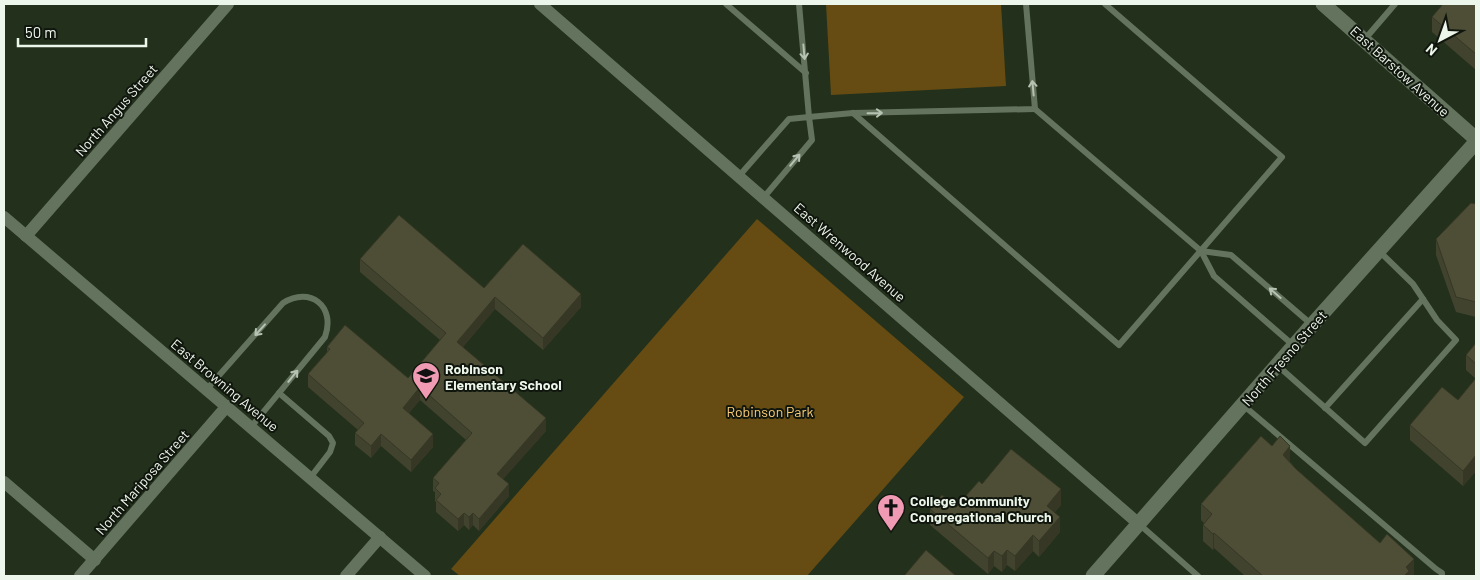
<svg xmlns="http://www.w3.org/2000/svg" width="1480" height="580" font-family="Barlow,sans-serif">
	<rect width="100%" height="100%" fill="#22301c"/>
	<g fill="#664c12">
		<polygon points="826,4 1001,4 1006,86 831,95"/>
		<polygon points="757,219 964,397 807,576 460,576 451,569"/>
	</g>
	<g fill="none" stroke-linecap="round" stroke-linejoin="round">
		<g stroke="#63735d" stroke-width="6">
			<polyline points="726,4 806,73"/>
			<polyline points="799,4 809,117 853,113 1035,109 1026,4"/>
			<polyline points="1365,39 1395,4"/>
			<polyline points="1035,109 1201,251 1214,276 1293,345"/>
			<polyline points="853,113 1119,345 1282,157 1105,4"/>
			<polyline points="739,176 789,119 809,117 812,140 764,197"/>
			<polyline points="1201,251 1231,255 1311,324"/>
			<polyline points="1277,365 1365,443 1456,340 1437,320 1413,284 1379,251"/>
			<path d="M207,389L283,303C310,286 336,306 325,337L251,427"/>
			<polyline points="279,393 329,436 333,443 330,452 310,478"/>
			<polyline points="1243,405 1436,569 1442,573 1442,576"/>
			<polyline points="1325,408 1423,299"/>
			<polyline points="1139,524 1198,576"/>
		</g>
		<g stroke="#63735d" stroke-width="12">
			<polyline points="540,4 1139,524"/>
			<polyline points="4,217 425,576"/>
			<polyline points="26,236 228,4"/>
			<polyline points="4,482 95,560"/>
			<polyline points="80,576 227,406"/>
			<polyline points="346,576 380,537"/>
		</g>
		<g stroke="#63735d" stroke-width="15">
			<polyline points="1323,4 1476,139"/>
			<polyline points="1093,576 1312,325 1476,142"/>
		</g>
	</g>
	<g fill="#42432e">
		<polygon points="1476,4 1476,70 1432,32 1432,17"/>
		<polygon points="1476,204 1476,317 1456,312 1436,255 1436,239"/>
		<polygon points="360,259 484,288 581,307 543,350 495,309 463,347 546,431 503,479 509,496 479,531 473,525 469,530 464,525 458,531 436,512 436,502 435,501 435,492 433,491 433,478 466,440 420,400 409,413 433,447 411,472 381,446 371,458 355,445 355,433 358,430 308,387 308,374 327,353 327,347 408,378 440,340 360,272"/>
		<polygon points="1476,343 1476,471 1463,486 1410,440 1410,425 1458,400 1476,379 1466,370 1466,355"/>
		<polygon points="1290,462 1296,469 1414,575 1413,576 1245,576 1214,548 1213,550 1203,541 1203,525 1204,523 1201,520 1201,504"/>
		<polygon points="982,484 1061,505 1055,512 1060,532 1039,557 1033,551 1015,571 1007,565 1002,572 994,566 988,574 930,525 930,509 956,507"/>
	</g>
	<g fill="#363725">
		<polygon points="581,294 581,307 543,350 543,338"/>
		<polygon points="495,297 495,309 457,354 457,342"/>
		<polygon points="420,387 420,400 403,420 403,408"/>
		<polygon points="546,418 546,431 497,486 497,474"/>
		<polygon points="381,434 381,446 371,458 371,446"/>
		<polygon points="433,434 433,447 411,472 411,460"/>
		<polygon points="1290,446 1290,462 1283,471 1283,455"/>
		<polygon points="1476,455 1476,471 1463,486 1463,471"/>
		<polygon points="509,484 509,496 479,531 479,519"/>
		<polygon points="1061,489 1061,505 1047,521 1047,506"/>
		<polygon points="464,513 464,525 458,531 458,519"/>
		<polygon points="473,513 473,525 469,530 469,517"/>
		<polygon points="1060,517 1060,532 1039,557 1039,541"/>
		<polygon points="1214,533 1214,548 1213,550 1213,534"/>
		<polygon points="1033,535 1033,551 1015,571 1015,556"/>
		<polygon points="1007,550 1007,565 1002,572 1002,556"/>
		<polygon points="994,551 994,566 988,574 988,558"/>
		<polygon points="1414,559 1414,575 1413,576 1404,576 1406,567"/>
	</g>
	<g fill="#4d4e35" stroke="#363725">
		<polygon points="1443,4 1476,4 1476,54 1432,17"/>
		<polygon points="1471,203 1476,204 1476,302 1456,297 1436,239"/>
		<polygon points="399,215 484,288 523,244 581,294 543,338 495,297 457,342 546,418 497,474 509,484 479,519 473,513 469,517 464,513 458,519 436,500 441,494 435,488 439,483 433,478 472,433 420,387 403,408 433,434 411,460 381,434 371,446 355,433 364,423 308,374 330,349 327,347 345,325 408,378 446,333 360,259"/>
		<polygon points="1476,343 1476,364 1466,355"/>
		<polygon points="1476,378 1476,455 1463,471 1410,425 1442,387 1458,400"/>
		<polygon points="1261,436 1272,446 1280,436 1290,446 1283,455 1296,469 1380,543 1387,534 1414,559 1406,567 1409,571 1404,576 1263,576 1214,533 1213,534 1203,525 1212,514 1201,504"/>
		<polygon points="1011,449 1061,489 1047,506 1060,517 1039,541 1033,535 1015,556 1007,550 1002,556 994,551 988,558 930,509 942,495 956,507 979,481 982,484"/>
		<polygon points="926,550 956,576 904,576"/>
	</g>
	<defs><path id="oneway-shaft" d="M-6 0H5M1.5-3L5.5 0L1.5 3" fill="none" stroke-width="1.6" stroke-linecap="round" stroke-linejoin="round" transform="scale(1.25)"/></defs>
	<g stroke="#b6c2b2">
		<use href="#oneway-shaft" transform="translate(804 52) rotate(85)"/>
		<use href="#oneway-shaft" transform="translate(1033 88) rotate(-95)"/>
		<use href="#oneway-shaft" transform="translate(875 113) rotate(-1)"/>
		<use href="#oneway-shaft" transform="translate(795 160) rotate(-50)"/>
		<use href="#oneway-shaft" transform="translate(1275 293) rotate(-139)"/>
		<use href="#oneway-shaft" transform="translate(260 330) rotate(132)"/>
		<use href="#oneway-shaft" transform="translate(293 376) rotate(-51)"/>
	</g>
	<defs>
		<symbol id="school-pin" viewBox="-11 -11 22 30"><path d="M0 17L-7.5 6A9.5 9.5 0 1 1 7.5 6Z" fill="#f19ab4" stroke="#10160d"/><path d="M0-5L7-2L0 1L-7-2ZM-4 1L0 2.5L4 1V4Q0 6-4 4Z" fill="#111"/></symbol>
		<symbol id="church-pin" viewBox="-11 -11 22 30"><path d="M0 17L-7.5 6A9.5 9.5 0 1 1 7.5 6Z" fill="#f19ab4" stroke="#10160d"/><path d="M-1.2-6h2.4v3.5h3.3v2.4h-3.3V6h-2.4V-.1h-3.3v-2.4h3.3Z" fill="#111"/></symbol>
	</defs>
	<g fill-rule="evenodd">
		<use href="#school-pin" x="410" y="360" width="32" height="43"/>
		<use href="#church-pin" x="875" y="492" width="32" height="43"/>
	</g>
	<g text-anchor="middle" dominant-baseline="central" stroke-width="4" stroke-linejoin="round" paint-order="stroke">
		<g font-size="14" fill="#edf6ea" stroke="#10160d">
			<text transform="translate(1400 71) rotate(42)">East Barstow Avenue</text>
			<text transform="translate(116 110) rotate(-49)">North Angus Street</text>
			<text transform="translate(850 252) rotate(41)">East Wrenwood Avenue</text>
			<text transform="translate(1284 358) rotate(-49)">North Fresno Street</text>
			<text transform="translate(225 385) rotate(40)">East Browning Avenue</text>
			<text transform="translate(142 482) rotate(-49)">North Mariposa Street</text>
		</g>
		<g font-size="14" font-weight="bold" fill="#edf6ea" stroke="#10160d" text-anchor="start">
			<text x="445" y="368">Robinson<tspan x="445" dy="16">Elementary School</tspan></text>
			<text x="910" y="500">College Community<tspan x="910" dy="16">Congregational Church</tspan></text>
		</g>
		<g font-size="14" fill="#fccd75" stroke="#10160d">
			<text x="770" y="411">Robinson Park</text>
		</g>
	</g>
	<rect width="1480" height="580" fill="none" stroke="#edf6ea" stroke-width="10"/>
	<g transform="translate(1440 40) rotate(221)" stroke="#10160d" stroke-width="4" paint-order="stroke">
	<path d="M0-4L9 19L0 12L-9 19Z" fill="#edf6ea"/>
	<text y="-8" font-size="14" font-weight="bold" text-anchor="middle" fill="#edf6ea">N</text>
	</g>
	<path d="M18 38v8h128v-8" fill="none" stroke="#edf6ea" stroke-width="2.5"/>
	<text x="25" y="38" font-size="15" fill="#edf6ea" stroke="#10160d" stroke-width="4" paint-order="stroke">50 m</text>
</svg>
